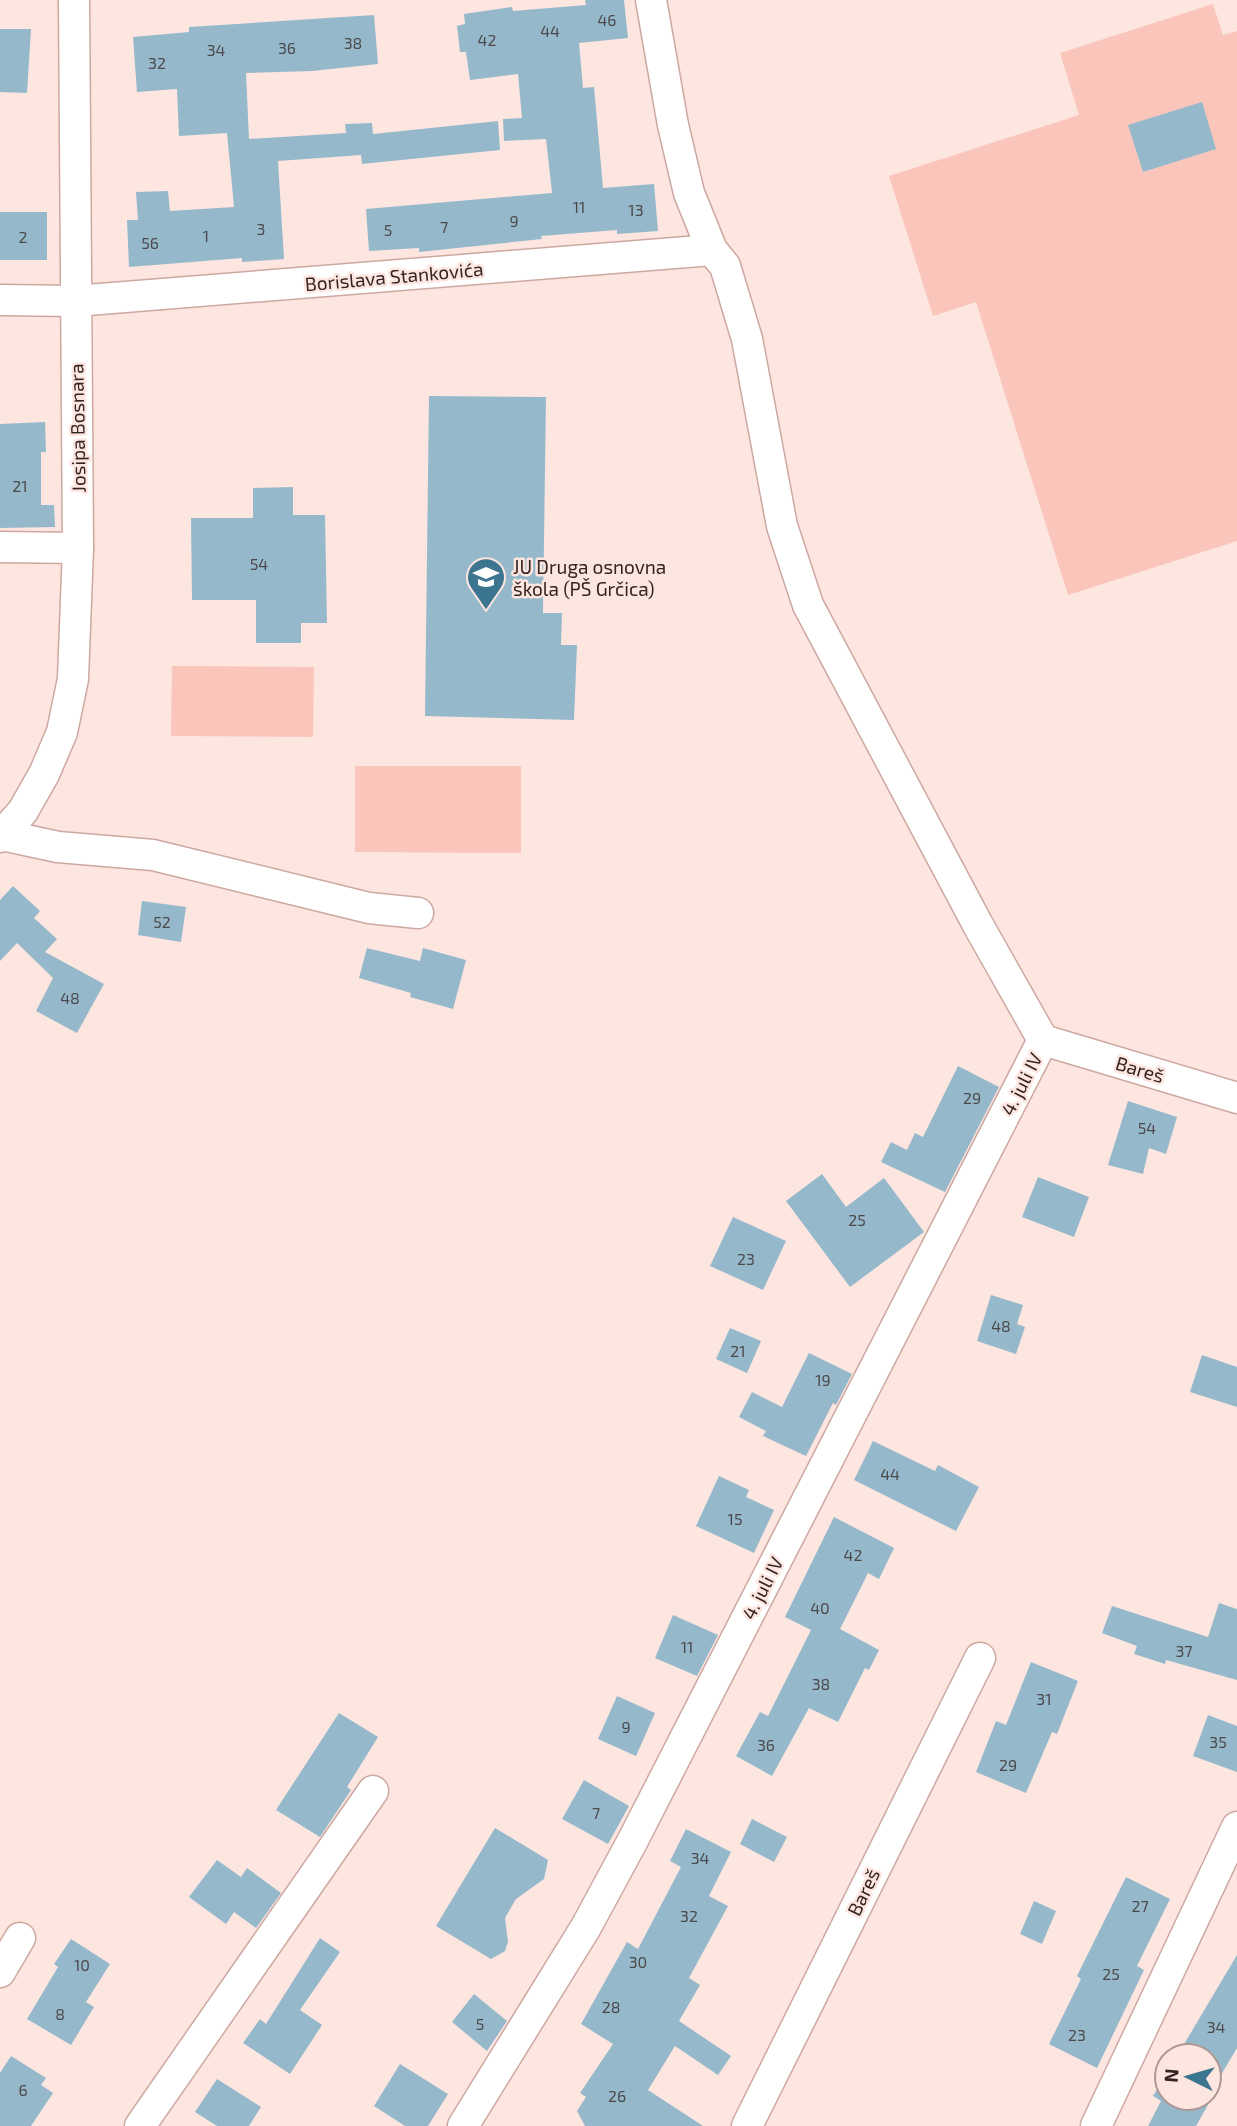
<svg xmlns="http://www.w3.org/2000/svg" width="1237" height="2126" font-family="'Exo 2',sans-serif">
	<rect width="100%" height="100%" fill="#fde5e0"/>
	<g fill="#fac6bc">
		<polygon points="1213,4 1223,35 1237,31 1237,541 1068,595 976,302 933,316 889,176 1079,115 1060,53"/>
		<polygon points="172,666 314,667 313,737 171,736"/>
		<polygon points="355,766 521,766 521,853 355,852"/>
	</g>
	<g fill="#95b9cb">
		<polygon points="585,0 624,0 628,38 579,43 583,88 594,87 603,188 654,184 658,231 617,234 617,230 541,236 542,239 419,252 419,248 369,251 366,209 552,193 546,139 504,141 503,119 522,118 518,74 470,80 466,52 460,52 457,26 465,24 464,14 512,7 513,11 586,5"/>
		<polygon points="374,15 378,64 312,71 246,73 249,139 346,133 345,124 372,123 373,134 498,121 500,150 362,164 361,155 278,161 284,259 242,262 242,258 129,267 127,220 138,220 136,192 168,191 170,211 234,207 227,133 179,136 177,89 137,92 133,37 189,32 189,27"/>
		<polygon points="0,29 31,29 27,93 0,92"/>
		<polygon points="1202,102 1216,149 1143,172 1128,125"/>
		<rect x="0" y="212" width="47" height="48"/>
		<polygon points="429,396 546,397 543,613 562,613 561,645 577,645 574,720 425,716"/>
		<polygon points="45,422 46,452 41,452 41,505 54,505 55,527 0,528 0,424"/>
		<polygon points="293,487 293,515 325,515 327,623 301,623 301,643 256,643 256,600 192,600 191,518 253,518 253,488"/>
		<polygon points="13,886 40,911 34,918 57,939 45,952 104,984 77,1033 36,1011 53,978 17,943 0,961 0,900"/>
		<polygon points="142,901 186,907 181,942 138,935"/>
		<polygon points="367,948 420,961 423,948 466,960 453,1009 410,997 411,993 359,978"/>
		<polygon points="958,1066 999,1087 945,1192 881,1162 891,1142 907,1150 915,1133 923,1137"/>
		<polygon points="1128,1101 1177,1117 1166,1154 1149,1148 1143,1174 1108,1165"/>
		<polygon points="822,1174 846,1207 884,1178 924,1232 850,1287 786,1201"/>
		<polygon points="1038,1177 1089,1197 1074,1237 1022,1217"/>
		<polygon points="733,1217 786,1241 763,1290 710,1266"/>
		<polygon points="991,1295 1023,1305 1017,1324 1025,1327 1016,1354 977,1341"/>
		<polygon points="730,1328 761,1341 747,1373 716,1359"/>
		<polygon points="809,1353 852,1374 836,1405 833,1403 806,1456 763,1436 766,1431 739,1417 752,1392 782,1407"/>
		<polygon points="1202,1355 1237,1367 1237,1407 1190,1392"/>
		<polygon points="873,1441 935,1471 938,1465 979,1487 956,1531 854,1480"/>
		<polygon points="719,1476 749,1490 746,1497 774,1510 754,1553 696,1526"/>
		<polygon points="834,1517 894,1548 879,1579 868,1573 840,1629 879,1650 869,1670 865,1668 838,1722 809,1708 772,1776 736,1756 760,1712 768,1716 811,1630 785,1617"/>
		<polygon points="1219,1603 1237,1609 1237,1680 1166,1660 1165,1664 1134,1654 1137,1646 1102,1633 1112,1606 1208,1637"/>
		<polygon points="673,1615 718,1635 697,1676 655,1658"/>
		<polygon points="1031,1662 1078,1681 1057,1734 1052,1732 1026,1793 976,1772 996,1721 1006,1725"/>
		<polygon points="617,1696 655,1713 636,1756 598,1739"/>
		<polygon points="339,1713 378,1737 347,1787 351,1790 320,1837 276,1810"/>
		<polygon points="1208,1715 1237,1726 1237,1772 1193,1756"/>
		<polygon points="584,1780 629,1806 608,1844 562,1819"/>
		<polygon points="752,1819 787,1837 774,1862 740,1844"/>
		<polygon points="495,1828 548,1860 544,1879 516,1899 505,1918 508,1942 505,1951 491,1959 436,1926"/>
		<polygon points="686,1829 731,1852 709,1896 728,1906 689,1978 700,1985 679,2021 731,2056 718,2075 675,2046 648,2090 703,2126 585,2126 577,2111 586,2097 580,2093 613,2044 581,2024 627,1942 638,1949 681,1867 670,1861"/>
		<polygon points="217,1860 241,1877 247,1868 281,1893 256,1928 234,1912 226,1924 189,1897"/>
		<polygon points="1126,1877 1170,1899 1137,1966 1144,1970 1097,2068 1049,2044 1081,1979 1077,1976"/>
		<polygon points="1034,1901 1056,1911 1042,1944 1020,1934"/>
		<polygon points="320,1938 340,1952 300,2010 322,2025 290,2074 243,2043 260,2019 266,2024"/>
		<polygon points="71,1939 110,1964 86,2002 94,2007 71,2045 27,2019 58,1967 54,1964"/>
		<polygon points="1237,1955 1237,2048 1215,2085 1218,2087 1196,2126 1148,2126 1161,2101 1153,2096 1167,2073 1167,2098 1209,2098 1209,2056 1177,2056"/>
		<polygon points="474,1994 507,2021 487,2051 452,2022"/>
		<polygon points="11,2056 46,2078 41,2085 53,2093 31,2126 0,2126 0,2073"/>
		<polygon points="400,2064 448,2094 428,2126 405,2126 374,2106"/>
		<polygon points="217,2079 261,2107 249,2126 217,2126 195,2112"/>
	</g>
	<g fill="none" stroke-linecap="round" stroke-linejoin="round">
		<defs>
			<g id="street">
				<polyline points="651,0 673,125 689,193 712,250 725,266 747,339 782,526 808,605 978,925 1043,1040"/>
				<polyline points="0,300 75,301 712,250"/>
				<polyline points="0,547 78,548"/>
				<polyline points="2,835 58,847 153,855 369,908 418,913"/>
				<polyline points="0,837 23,811 44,774 62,732 73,679 78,548 74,0"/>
				<polyline points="1043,1040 1237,1098"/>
				<polyline points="0,1972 20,1938"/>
				<polyline points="140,2126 373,1791"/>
				<polyline points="463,2126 586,1927 633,1840 1043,1040"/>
				<polyline points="747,2126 980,1658"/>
				<polyline points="1096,2126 1237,1827"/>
			</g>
		</defs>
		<use href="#street" stroke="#cda8a0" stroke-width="33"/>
		<use href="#street" stroke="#fff" stroke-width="30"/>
	</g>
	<defs>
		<symbol id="school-pin" viewBox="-11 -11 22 30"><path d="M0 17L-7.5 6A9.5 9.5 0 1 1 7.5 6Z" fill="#3c758f" stroke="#fde5e0"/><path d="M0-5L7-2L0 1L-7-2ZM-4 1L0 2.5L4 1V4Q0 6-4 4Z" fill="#fff"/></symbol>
	</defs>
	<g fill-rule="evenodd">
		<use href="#school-pin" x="464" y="555" width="44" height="60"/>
	</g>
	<g text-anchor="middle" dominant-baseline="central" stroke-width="5" stroke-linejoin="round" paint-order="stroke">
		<g font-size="16" fill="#4c4a4c">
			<text x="607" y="19">46</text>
			<text x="550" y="30">44</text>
			<text x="487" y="39">42</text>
			<text x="353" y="42">38</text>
			<text x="287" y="47">36</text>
			<text x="216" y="49">34</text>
			<text x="157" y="62">32</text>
			<text x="579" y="206">11</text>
			<text x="636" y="209">13</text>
			<text x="514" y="220">9</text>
			<text x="444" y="226">7</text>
			<text x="261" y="228">3</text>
			<text x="388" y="229">5</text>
			<text x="206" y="235">1</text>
			<text x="23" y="236">2</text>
			<text x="150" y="242">56</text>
			<text x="20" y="485">21</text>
			<text x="259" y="563">54</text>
			<text x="162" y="921">52</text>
			<text x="70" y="997">48</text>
			<text x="972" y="1097">29</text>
			<text x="1147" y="1127">54</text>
			<text x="857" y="1219">25</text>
			<text x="746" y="1258">23</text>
			<text x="1001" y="1325">48</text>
			<text x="738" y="1350">21</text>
			<text x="823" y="1379">19</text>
			<text x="890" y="1473">44</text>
			<text x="735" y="1518">15</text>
			<text x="853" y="1554">42</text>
			<text x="820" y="1607">40</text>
			<text x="687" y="1646">11</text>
			<text x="1184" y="1650">37</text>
			<text x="821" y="1683">38</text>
			<text x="1044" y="1698">31</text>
			<text x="626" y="1726">9</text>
			<text x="1218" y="1741">35</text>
			<text x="766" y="1744">36</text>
			<text x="1008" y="1764">29</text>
			<text x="596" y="1812">7</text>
			<text x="700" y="1857">34</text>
			<text x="1140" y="1905">27</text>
			<text x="689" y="1915">32</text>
			<text x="638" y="1961">30</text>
			<text x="82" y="1964">10</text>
			<text x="1111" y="1973">25</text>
			<text x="611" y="2006">28</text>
			<text x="60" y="2013">8</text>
			<text x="480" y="2023">5</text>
			<text x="1216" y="2026">34</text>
			<text x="1077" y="2034">23</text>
			<text x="23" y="2089">6</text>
			<text x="617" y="2095">26</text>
		</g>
		<g font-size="19" fill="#342522" stroke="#fde5e0">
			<text transform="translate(394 276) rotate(-5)">Borislava Stankovića</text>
			<text transform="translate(77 428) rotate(-91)">Josipa Bosnara</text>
			<text transform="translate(1140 1069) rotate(17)">Bareš</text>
			<text transform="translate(1021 1084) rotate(-63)">4. juli IV</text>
			<text transform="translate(762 1588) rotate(-63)">4. juli IV</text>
			<text transform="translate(863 1892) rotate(-64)">Bareš</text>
		</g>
		<g font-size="19" fill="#342522" stroke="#fde5e0" text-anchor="start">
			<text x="513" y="566">JU Druga osnovna<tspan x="513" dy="22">škola (PŠ Grčica)</tspan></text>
		</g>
	</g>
	<g transform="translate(1188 2077) rotate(275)"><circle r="33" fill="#fde5e0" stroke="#ad9894" stroke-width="2"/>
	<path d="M0-5L12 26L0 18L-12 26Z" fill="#3c758f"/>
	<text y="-10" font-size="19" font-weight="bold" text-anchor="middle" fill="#342522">N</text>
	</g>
</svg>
